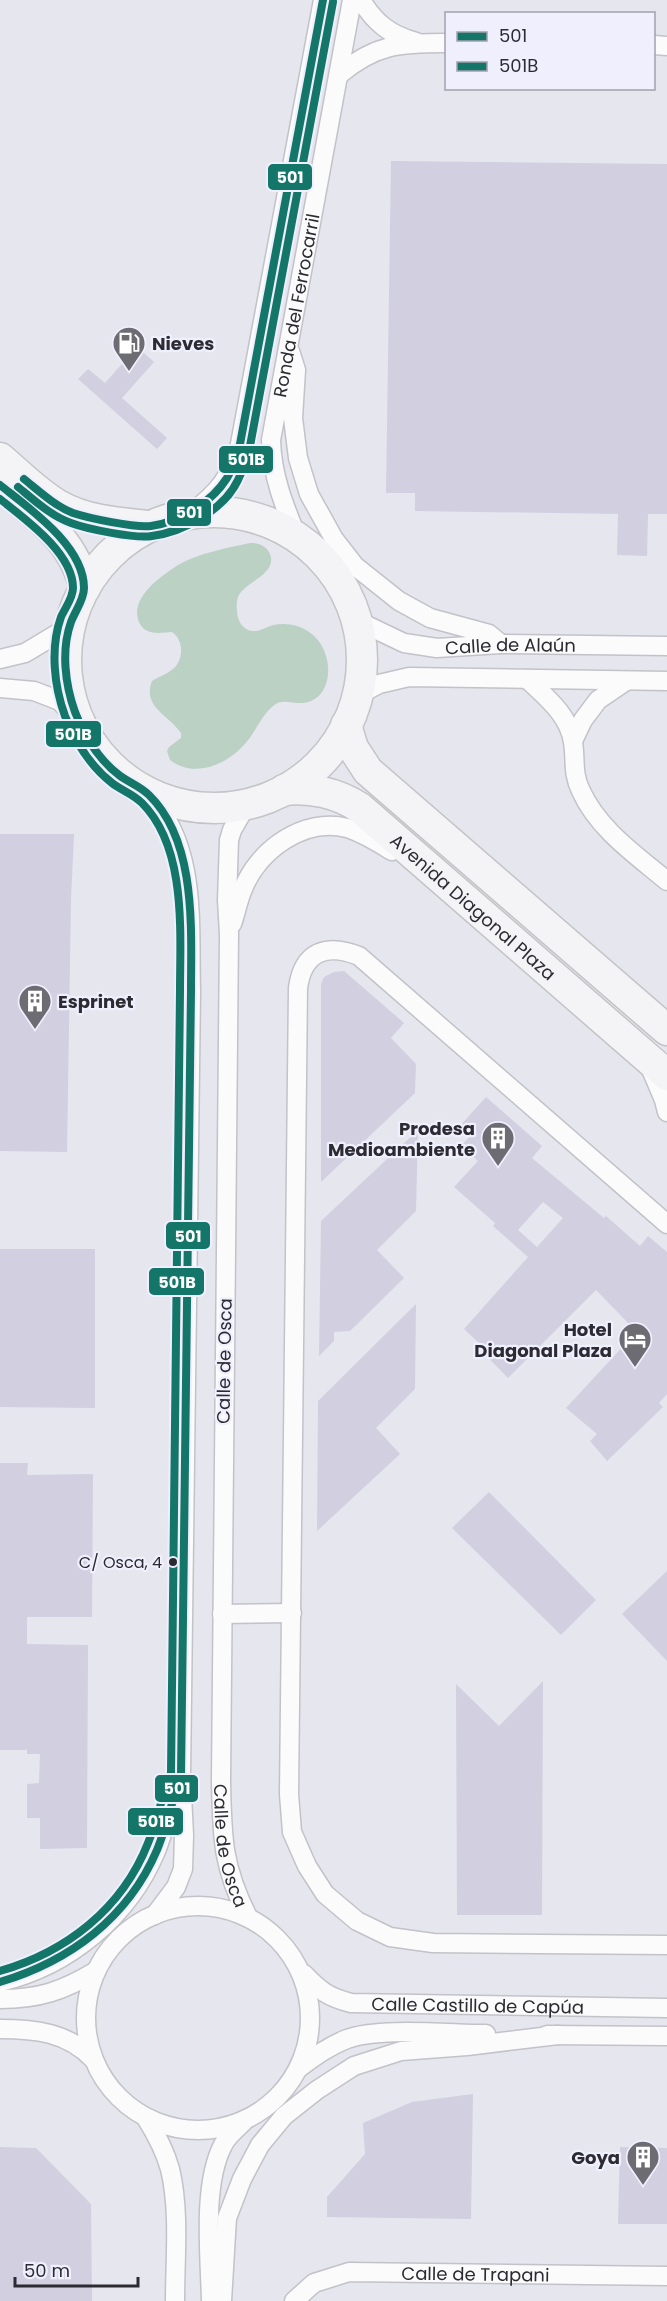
<svg xmlns="http://www.w3.org/2000/svg" width="667" height="2301" font-family="Poppins,sans-serif">
	<rect width="100%" height="100%" fill="#e6e6ee"/>
	<path fill="#bad1c4" d="M250,543C258,543 265,545 269,552C279,571 252,580 243,590C237,595 236,603 237,611C237,619 242,630 252,631C259,632 266,627 273,625C297,620 320,633 326,656C332,675 326,701 303,703C292,704 282,698 273,706C260,717 255,734 243,746C224,766 194,778 170,760L167,751L169,747L181,738V733C169,715 142,707 152,681C158,677 167,674 173,669C184,660 184,640 172,632C160,633 145,636 139,622C129,598 161,576 178,565C199,553 227,548 250,543Z"/>
	<g fill="#d1cfe0" fill-rule="evenodd">
		<polygon points="391,161 667,164 667,514 648,514 647,556 617,555 618,514 415,511 415,493 386,493"/>
		<polygon points="137,347 154,362 122,398 167,438 157,449 78,379 88,369 105,383"/>
		<polygon points="0,834 74,834 71,900 67,1152 0,1151"/>
		<polygon points="344,971 404,1023 391,1038 416,1064 415,1093 321,1182 321,984 324,977 334,972"/>
		<path d="M486,1097L542,1146L532,1158L604,1218L606,1216L640,1246L648,1236L667,1252V1394L659,1403L663,1407L607,1461L590,1441L597,1434L566,1408L627,1342L621,1337L630,1325L596,1290L508,1378L476,1345L479,1343L464,1329L528,1257L493,1226L495,1223L454,1187L478,1161L461,1146L470,1136L460,1126ZM543,1202L563,1218L537,1247L518,1230Z"/>
		<polygon points="418,1130 416,1211 377,1250 404,1278 350,1331 334,1332 334,1341 319,1356 321,1221"/>
		<polygon points="0,1249 95,1249 95,1408 0,1407"/>
		<polygon points="416,1304 415,1389 376,1428 400,1454 317,1531 318,1401"/>
		<polygon points="0,1463 28,1463 27,1475 93,1474 92,1617 27,1617 27,1644 88,1645 87,1848 40,1849 40,1818 27,1818 27,1784 39,1783 40,1754 27,1754 27,1750 0,1750"/>
		<polygon points="489,1492 596,1600 561,1635 452,1528"/>
		<polygon points="667,1571 667,1661 622,1614"/>
		<polygon points="543,1681 542,1915 457,1915 456,1684 499,1726"/>
		<polygon points="473,2094 471,2219 327,2217 327,2197 365,2154 363,2123 412,2102"/>
		<polygon points="0,2147 36,2148 91,2204 92,2301 0,2301"/>
		<polygon points="620,2147 667,2148 667,2224 618,2224"/>
	</g>
	<g fill="none" stroke-linecap="round" stroke-linejoin="round">
		<defs>
			<g id="minor">
				<path d="M361,0C375,23 390,35 416,42"/>
				<polyline points="654,45 667,46"/>
				<path d="M340,74C376,44 400,43 446,43"/>
				<polyline points="290,351 296,370 293,418 298,458 309,494 334,539 355,566 399,601 430,618 489,634 501,644"/>
				<path d="M191,513C219,492 230,478 240,444L323,0"/>
				<path id="s1" d="M297,537C284,505 272,476 271,440L352,0"/>
				<path id="s2" d="M358,621L404,643L437,648L501,644L667,646"/>
				<polyline points="0,659 25,653 70,626"/>
				<path d="M527,679C546,697 569,715 573,742C576,760 572,773 581,791C598,829 636,855 667,881"/>
				<polyline points="0,688 34,691 60,701 79,723"/>
				<polyline points="358,695 379,684 409,677 667,681"/>
				<polyline points="573,741 583,720 598,700 626,681"/>
				<path d="M147,793C198,846 189,923 191,991L181,1775L184,1835L183,1869L176,1887L155,1915"/>
				<path id="s3" d="M247,804L232,830L229,840L227,900L229,934L221,1780C222,1836 222,1866 248,1917"/>
				<path d="M232,924C236,913 238,900 243,889C258,850 304,817 347,828C363,833 377,842 392,851"/>
				<polyline points="650,1067 664,1100 667,1112"/>
				<path d="M667,1224L359,956C327,943 303,951 298,988L289,1794L292,1832L307,1866L325,1894L357,1921L390,1937L433,1943L667,1945"/>
				<polyline points="222,1614 292,1613"/>
				<circle cx="198" cy="2018" r="112"/>
				<path id="s4" d="M304,1974C320,1991 328,1997 351,2003L667,2008"/>
				<path d="M0,1982C69,1966 129,1916 156,1851C165,1830 168,1806 177,1785"/>
				<path d="M0,1999C39,1999 63,1991 96,1971"/>
				<path d="M0,2029C35,2029 67,2032 93,2059"/>
				<polyline points="547,2035 667,2036"/>
				<path d="M299,2068C314,2057 329,2046 347,2039C378,2027 450,2034 486,2034"/>
				<path d="M146,2118C156,2134 165,2151 170,2169C180,2211 175,2258 175,2301"/>
				<path d="M211,2301C210,2256 202,2185 223,2145C227,2136 237,2129 244,2121"/>
				<polyline points="222,2301 227,2218 242,2179 260,2145 284,2116 317,2090 354,2066 401,2051 467,2046 558,2035"/>
				<path id="s5" d="M294,2301L314,2283L349,2272L667,2276"/>
			</g>
			<g id="primary">
				<path d="M0,458C19,474 37,493 58,505C86,521 119,523 150,526"/>
				<path d="M2,486C39,518 72,537 85,588"/>
				<circle cx="214" cy="660" r="148"/>
				<polyline points="346,725 353,748 368,771 667,1030"/>
				<path id="s6" d="M284,790C310,787 338,793 360,808L667,1075"/>
			</g>
		</defs>
		<use href="#minor" stroke="#c2c2c8" stroke-width="21"/>
		<use href="#primary" stroke="#c4c4c7" stroke-width="33"/>
		<use href="#minor" stroke="#fbfbfc" stroke-width="18"/>
		<use href="#primary" stroke="#f4f4f7" stroke-width="30"/>
		<defs>
			<g id="bus-1">
				<path d="M24,479C39,491 55,506 73,513C88,518 135,528 151,526C180,522 211,503 227,478C233,469 236,455 240,444L323,0"/>
				<path d="M0,485C30,509 84,546 84,588C84,600 75,611 71,622C61,650 65,684 75,712C84,735 98,759 119,775C128,782 140,786 149,795C197,842 191,929 191,991L181,1775C172,1800 167,1826 157,1850C128,1918 70,1961 0,1982"/>
			</g>
			<g id="bus-2">
				<path d="M18,487C34,500 51,516 71,523C87,529 136,539 152,536C183,532 224,510 238,480C243,470 247,457 250,446L333,2"/>
				<path d="M0,499C25,519 73,553 73,588C73,598 65,608 61,617C50,648 54,686 65,716C75,741 90,766 112,783C121,790 133,794 142,803C187,848 180,933 180,991L171,1773C162,1796 157,1821 148,1843C122,1909 66,1952 0,1971"/>
			</g>
		</defs>
		<use href="#bus-1" stroke="#f0effe" stroke-width="12"/>
		<use href="#bus-2" stroke="#f0effe" stroke-width="12"/>
		<use href="#bus-1" stroke="#147668" stroke-width="8"/>
		<use href="#bus-2" stroke="#147668" stroke-width="8"/>
	</g>
	<defs>
		<symbol id="fuel-pin" viewBox="-11 -11 22 30"><path d="M0 17L-7.5 6A9.5 9.5 0 1 1 7.5 6Z" fill="#6d6c73" stroke="#f0effe"/><path d="M-5.5-6h7V0h2V4h1.3V-2.5L3-4.5l.8-.8L6-3V5H2.5V1h-1V6h-7ZM-4.2-4.7v3.2H.2V-4.7Z" fill="#fff"/></symbol>
		<symbol id="building-pin" viewBox="-11 -11 22 30"><path d="M0 17L-7.5 6A9.5 9.5 0 1 1 7.5 6Z" fill="#6d6c73" stroke="#f0effe"/><path d="M-4-6H4V6H1V3H-1V6H-4ZM-2.5-4.3h1.7v1.8h-1.7ZM.8-4.3h1.7v1.8H.8ZM-2.5-1h1.7V.8h-1.7ZM.8-1h1.7V.8H.8Z" fill="#fff"/></symbol>
		<symbol id="hotel-pin" viewBox="-11 -11 22 30"><path d="M0 17L-7.5 6A9.5 9.5 0 1 1 7.5 6Z" fill="#6d6c73" stroke="#f0effe"/><path d="M-6-4.5h1.5V1H6V5H4.5V3h-9V5H-6ZM-4 0a1.8 1.8 0 1 1 3.6 0ZM.5 0V-2.5h3Q6-2.5 6 0Z" fill="#fff"/></symbol>
	</defs>
	<g fill-rule="evenodd">
		<use href="#fuel-pin" x="110" y="324" width="38" height="52"/>
		<use href="#building-pin" x="16" y="982" width="38" height="52"/>
		<use href="#building-pin" x="479" y="1119" width="38" height="52"/>
		<use href="#hotel-pin" x="616" y="1320" width="38" height="52"/>
		<use href="#building-pin" x="624" y="2138" width="38" height="52"/>
	</g>
	<circle fill="#2c2b31" stroke="#f0effe" stroke-width="2" cx="173" cy="1562" r="5"/>
	<g text-anchor="middle" dominant-baseline="central" stroke-width="4.5" stroke-linejoin="round" paint-order="stroke">
		<g font-size="16" fill="#2c2b31" stroke="#f0effe" text-anchor="end">
			<text x="162" y="1562">C/ Osca, 4</text>
		</g>
		<g font-size="18" fill="#2c2b31" stroke="#f0effe">
			<text stroke="none"><textPath href="#s1" startOffset="238">Ronda del Ferrocarril</textPath></text>
			<text stroke="none"><textPath href="#s2" startOffset="158">Calle de Alaún</textPath></text>
			<text stroke="none"><textPath href="#s6" startOffset="230">Avenida Diagonal Plaza</textPath></text>
			<text transform="translate(224 1361) rotate(-89)">Calle de Osca</text>
			<text stroke="none"><textPath href="#s3" startOffset="1047">Calle de Osca</textPath></text>
			<text stroke="none"><textPath href="#s4" startOffset="183">Calle Castillo de Capúa</textPath></text>
			<text stroke="none"><textPath href="#s5" startOffset="190">Calle de Trapani</textPath></text>
		</g>
		<g font-size="18" font-weight="bold" fill="#2c2b31" stroke="#f0effe" text-anchor="end">
			<text x="152" y="343" text-anchor="start">Nieves</text>
			<text x="58" y="1001" text-anchor="start">Esprinet</text>
			<text x="475" y="1128">Prodesa<tspan x="475" dy="21">Medioambiente</tspan></text>
			<text x="612" y="1329">Hotel<tspan x="612" dy="21">Diagonal Plaza</tspan></text>
			<text x="620" y="2157">Goya</text>
		</g>
	</g>
	<g stroke="#f0effe" stroke-width="2">
		<rect x="267" y="163" width="46" height="28" rx="6" fill="#147668"/>
		<rect x="218" y="445" width="56" height="29" rx="6" fill="#147668"/>
		<rect x="166" y="498" width="46" height="29" rx="6" fill="#147668"/>
		<rect x="45" y="720" width="57" height="28" rx="6" fill="#147668"/>
		<rect x="165" y="1221" width="46" height="29" rx="6" fill="#147668"/>
		<rect x="148" y="1267" width="57" height="29" rx="6" fill="#147668"/>
		<rect x="154" y="1774" width="45" height="29" rx="6" fill="#147668"/>
		<rect x="127" y="1807" width="57" height="29" rx="6" fill="#147668"/>
	</g>
	<g font-size="16" text-anchor="middle" font-weight="bold" fill="#fff">
		<text x="290" y="183">501</text>
		<text x="246" y="465">501B</text>
		<text x="189" y="518">501</text>
		<text x="73" y="740">501B</text>
		<text x="188" y="1242">501</text>
		<text x="177" y="1288">501B</text>
		<text x="177" y="1794">501</text>
		<text x="156" y="1827">501B</text>
	</g>
	<rect x="445" y="12" width="210" height="78" fill="#f0effe" stroke="#a2a1ac" stroke-width="1.5"/>
	<rect x="457" y="32" width="30" height="9" fill="#147668" stroke="#a2a1ac" stroke-width="1.5"/>
	<text x="499" y="42" font-size="18" fill="#2c2b31">501</text>
	<rect x="457" y="62" width="30" height="9" fill="#147668" stroke="#a2a1ac" stroke-width="1.5"/>
	<text x="499" y="72" font-size="18" fill="#2c2b31">501B</text>
	<path d="M15 2277v9h123v-9" fill="none" stroke="#2c2b31" stroke-width="3"/>
	<text x="24" y="2277" font-size="18" fill="#2c2b31" stroke="#f0effe" stroke-width="4.5" paint-order="stroke">50 m</text>
</svg>
